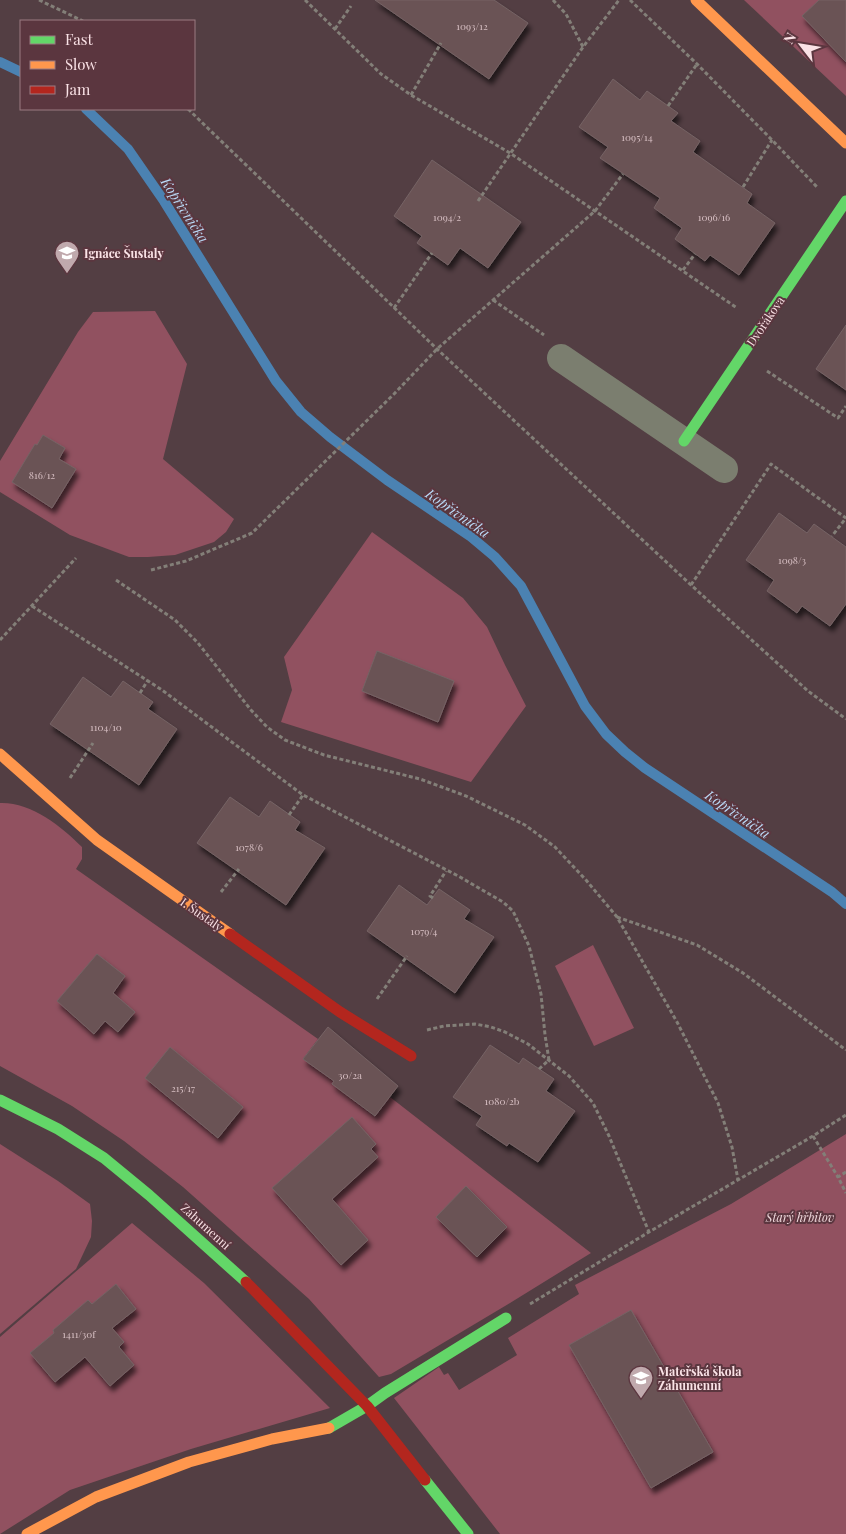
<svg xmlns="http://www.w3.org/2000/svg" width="846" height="1534" font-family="'Playfair Display',serif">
	<defs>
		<filter id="shadow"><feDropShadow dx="3" dy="5.5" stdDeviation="2.5" flood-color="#0009"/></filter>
	</defs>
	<rect width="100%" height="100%" fill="#533e43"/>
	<g fill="#915160">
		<polygon points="744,0 846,0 846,96"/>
		<polygon points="155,311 187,364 163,459 234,519 226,532 214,542 175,555 148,557 129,557 70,535 0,492 0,461 78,332 93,312"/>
		<polygon points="372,532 463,598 487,627 505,665 526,706 471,782 281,722 292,690 284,657"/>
		<path d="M0,803C31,802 61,826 82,847V859L76,869L318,1039L303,1059L330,1078L334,1081L333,1084L374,1116L390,1097L591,1253L505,1306L391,1374L379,1377L309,1299L183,1187L124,1141L72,1106L0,1066Z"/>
		<polygon points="593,945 634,1028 594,1046 555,966"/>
		<polygon points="846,1134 846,1534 500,1534 394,1398 439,1367 444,1375 448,1373 459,1390 517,1355 508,1338 579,1294 575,1285 731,1204"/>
		<polygon points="0,1144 58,1181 90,1204 92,1221 91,1237 76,1269 0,1334"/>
		<polygon points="132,1223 204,1283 330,1408 191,1449 70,1490 0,1534 0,1337"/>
	</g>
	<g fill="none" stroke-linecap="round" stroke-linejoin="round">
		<g stroke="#4b82b2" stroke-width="10">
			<polyline points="0,62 21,72"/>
			<polyline points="86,109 128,149 164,201 276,381 301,412 330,437 387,480 470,536 495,557 521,586 585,706 606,734 625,752 645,768 832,892 846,904"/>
		</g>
	</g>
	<g fill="#6b5354" stroke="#756365" filter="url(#shadow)">
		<polygon points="375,0 494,0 528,23 489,79"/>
		<polygon points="819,0 846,0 846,62 802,16"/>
		<polygon points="613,79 640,100 647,91 678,113 671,121 700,141 693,152 752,194 747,203 775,223 739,275 710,255 705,261 675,239 682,228 654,208 660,198 600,158 608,147 579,127"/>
		<polygon points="432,160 521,222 488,268 460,248 448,265 417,243 422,236 394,216"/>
		<polygon points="846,325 846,390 816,369"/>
		<polygon points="43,435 65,448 59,459 76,469 52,508 12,482 35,444 37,445"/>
		<polygon points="779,513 807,533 814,524 846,547 846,604 830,626 802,606 797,613 767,591 774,580 746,560"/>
		<polygon points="377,651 454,681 438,722 362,691"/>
		<polygon points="83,677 111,697 123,681 153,702 148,709 177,729 139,785 50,724"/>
		<polygon points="230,797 259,817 270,801 300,822 295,830 325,848 286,905 197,843"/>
		<polygon points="399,885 427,905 439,889 470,910 464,919 494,937 455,993 367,931"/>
		<polygon points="97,954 125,976 113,993 135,1012 118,1032 105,1021 94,1034 57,1001"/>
		<polygon points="328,1027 398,1086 375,1116 332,1084 334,1081 303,1059"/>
		<polygon points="490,1045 519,1064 523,1058 554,1079 546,1091 575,1111 538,1162 509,1143 507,1146 476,1125 482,1116 453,1097"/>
		<polygon points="170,1047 243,1107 218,1138 145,1078"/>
		<polygon points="352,1117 376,1144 371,1149 378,1157 332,1199 368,1240 341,1265 272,1188"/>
		<polygon points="466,1186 507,1227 477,1257 436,1217"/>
		<polygon points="116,1284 136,1309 112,1328 124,1342 119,1347 134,1365 110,1386 85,1357 55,1382 30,1353 54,1333 53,1330 88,1300 92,1304"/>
		<polygon points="631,1310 713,1452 651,1488 569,1345"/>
	</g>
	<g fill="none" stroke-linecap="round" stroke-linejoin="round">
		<g stroke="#837f78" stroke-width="3" stroke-dasharray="4 2.5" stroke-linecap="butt">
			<polyline points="39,0 83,21"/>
			<polyline points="305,0 381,74 411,95 510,153 737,308"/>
			<polyline points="553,0 566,14 583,47"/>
			<polyline points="630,0 697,64 772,140 817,187"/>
			<polyline points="335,29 351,6"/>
			<polyline points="411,95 441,43"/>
			<polyline points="668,106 697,64"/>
			<polyline points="188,109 437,349 691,585 808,691 846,719"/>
			<polyline points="743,187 772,140"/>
			<polyline points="478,201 583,47 619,0"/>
			<polyline points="683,270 695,254"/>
			<polyline points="493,300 544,335"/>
			<polyline points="394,308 432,253"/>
			<polyline points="767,371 838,418 846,406"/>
			<polyline points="151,570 186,561 252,533 394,394 437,349 595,211 623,174"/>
			<polyline points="116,580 175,620 198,643 251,710 267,727 285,740 324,755 420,779 466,796 525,825 555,847 586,880 617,917 677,1022 718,1103 732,1147 738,1180"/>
			<polyline points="691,585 771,464 846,518 832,536"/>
			<polyline points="32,606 162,690 303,795 460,877 503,902 513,911 529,946 541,994 545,1035 549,1060"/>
			<polyline points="0,640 76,558"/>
			<polyline points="140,693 148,680"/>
			<polyline points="70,778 93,743"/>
			<polyline points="289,815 303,795"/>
			<polyline points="221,892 239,869"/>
			<polyline points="433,898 430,896 446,871"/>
			<polyline points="617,917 697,945 743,973 846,1050"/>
			<polyline points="377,999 407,956"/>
			<polyline points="427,1030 444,1026 475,1024 491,1027 505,1032 528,1044 569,1076 593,1103 609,1136 649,1232"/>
			<polyline points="539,1069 549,1060"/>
			<polyline points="813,1136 838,1177"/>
			<polyline points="846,1172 838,1177 846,1193"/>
			<polyline points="530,1304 649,1232 813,1136 846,1115"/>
		</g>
		<polyline stroke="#7b7e6f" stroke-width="28" points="561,358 724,469"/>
		<g stroke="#63d668" stroke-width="11">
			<polyline points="684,441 846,201"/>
			<polyline points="0,1100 58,1129 104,1158 149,1195 246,1282"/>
			<polyline points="329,1428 367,1406 385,1393 506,1318"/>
			<polyline points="425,1480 468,1534"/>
		</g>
		<g stroke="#ff974d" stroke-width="11">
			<polyline points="696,0 846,143"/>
			<polyline points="0,754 97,840 230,934"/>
			<polyline points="27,1534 96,1497 189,1462 272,1439 329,1428"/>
		</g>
		<g stroke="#b3261e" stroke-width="11">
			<polyline points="230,934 340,1012 411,1056"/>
			<polyline points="246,1282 367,1406 425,1480"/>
		</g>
	</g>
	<defs>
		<symbol id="school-pin" viewBox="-11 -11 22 30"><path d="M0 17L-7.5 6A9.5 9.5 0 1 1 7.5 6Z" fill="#c0a9ad" stroke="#5b363f"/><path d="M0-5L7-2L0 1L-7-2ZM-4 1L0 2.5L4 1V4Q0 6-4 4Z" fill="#fff"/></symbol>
	</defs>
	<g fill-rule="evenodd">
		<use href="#school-pin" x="53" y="239" width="28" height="38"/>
		<use href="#school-pin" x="627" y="1364" width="28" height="38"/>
	</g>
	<g text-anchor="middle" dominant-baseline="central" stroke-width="4" stroke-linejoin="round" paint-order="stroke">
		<g font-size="10" fill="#d6bec2">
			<text x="472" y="26">1093/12</text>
			<text x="637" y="137">1095/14</text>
			<text x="447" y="217">1094/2</text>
			<text x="714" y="217">1096/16</text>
			<text x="42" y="475">816/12</text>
			<text x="792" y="560">1098/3</text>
			<text x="106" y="727">1104/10</text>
			<text x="249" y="847">1078/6</text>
			<text x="424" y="931">1079/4</text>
			<text x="350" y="1075">30/2a</text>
			<text x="183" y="1088">215/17</text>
			<text x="502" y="1101">1080/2b</text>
			<text x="79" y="1334">1411/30f</text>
		</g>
		<g font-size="12" font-weight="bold" fill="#fae2e6" stroke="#5b363f" text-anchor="start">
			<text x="84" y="253">Ignáce Šustaly</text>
			<text x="658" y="1371">Mateřská škola<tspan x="658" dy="14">Záhumenní</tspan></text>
		</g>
		<g font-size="12" fill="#fae2e6" stroke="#5b363f">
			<text transform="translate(765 321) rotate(-56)">Dvořákova</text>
			<text transform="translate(202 914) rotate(35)">I. Šustaly</text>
			<text transform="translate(206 1226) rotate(42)">Záhumenní</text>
		</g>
		<g font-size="12" font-style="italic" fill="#f1d9dd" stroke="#5b363f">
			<text x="800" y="1217">Starý hřbitov</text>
		</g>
		<g font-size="14" font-style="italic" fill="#badaf7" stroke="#5b363f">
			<text transform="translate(185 210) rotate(57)">Kopřivnička</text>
			<text transform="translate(458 513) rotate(35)">Kopřivnička</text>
			<text transform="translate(738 814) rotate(34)">Kopřivnička</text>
		</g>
	</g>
	<rect x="20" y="20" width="175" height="90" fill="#5b363f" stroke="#9b7b82"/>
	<rect x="30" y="36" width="25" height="8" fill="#63d668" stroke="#9b7b82"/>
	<text x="65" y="45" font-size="15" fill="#fae2e6">Fast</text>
	<rect x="30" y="61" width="25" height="8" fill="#ff974d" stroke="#9b7b82"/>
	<text x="65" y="70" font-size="15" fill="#fae2e6">Slow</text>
	<rect x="30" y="86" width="25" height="8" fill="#b3261e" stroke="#9b7b82"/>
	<text x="65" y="95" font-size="15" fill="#fae2e6">Jam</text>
	<g transform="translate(801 45) rotate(301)" stroke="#5b363f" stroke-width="4" paint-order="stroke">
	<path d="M0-4L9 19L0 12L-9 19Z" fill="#fae2e6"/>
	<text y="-8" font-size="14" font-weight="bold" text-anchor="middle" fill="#fae2e6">N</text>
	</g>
</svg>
